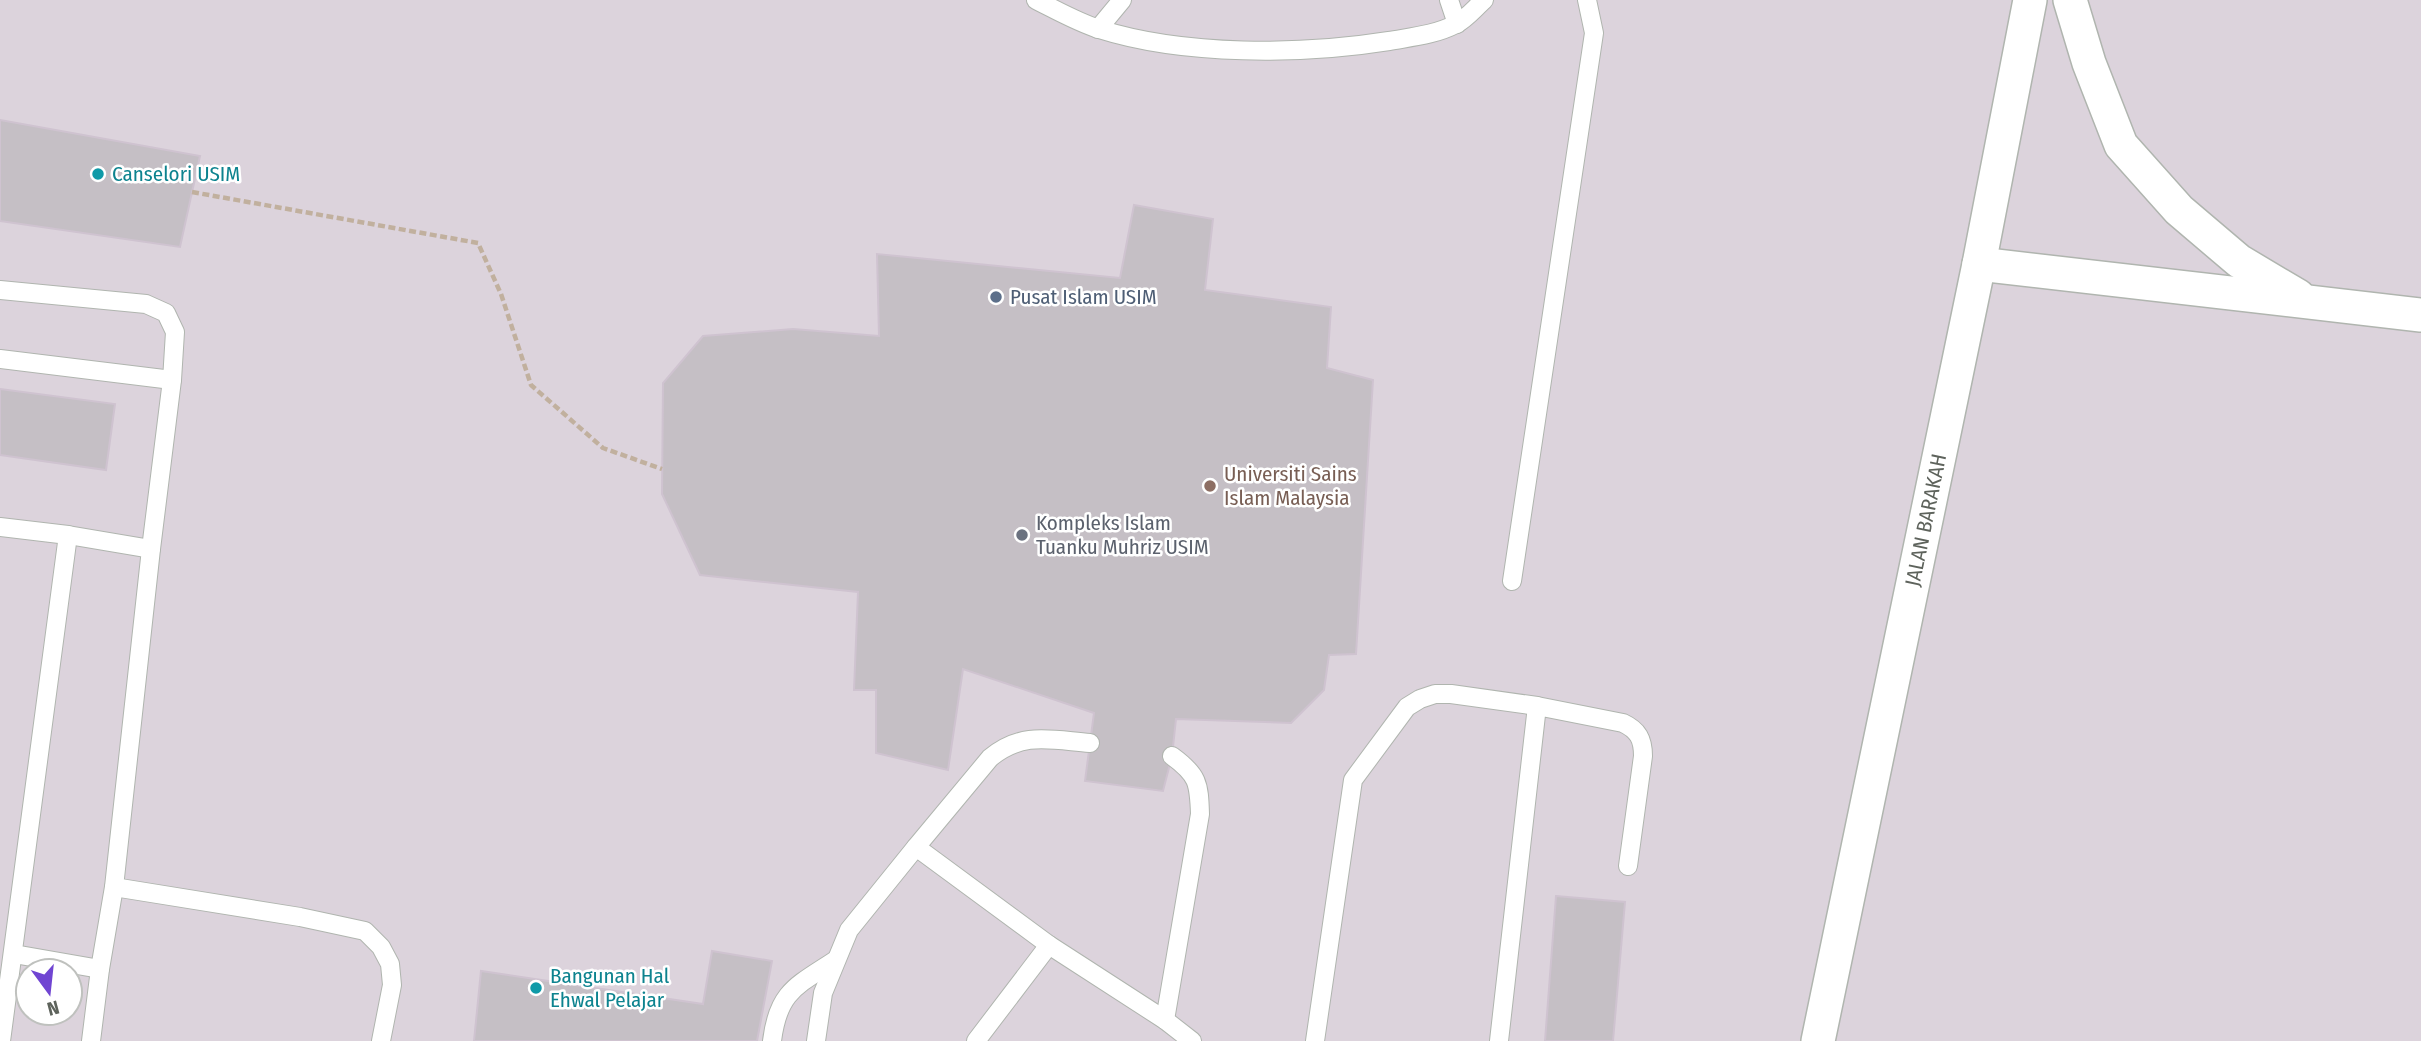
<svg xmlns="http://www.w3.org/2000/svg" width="2421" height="1041" font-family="'Fira Sans Condensed',sans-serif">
	<rect width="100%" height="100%" fill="#ece4ec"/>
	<path fill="#dcd3dc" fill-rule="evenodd" d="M0,0H2421V1041H0ZM28,971H70V1013H28Z"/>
	<g fill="#c5bfc5" stroke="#cfc3d0" stroke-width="2">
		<polygon points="0,120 200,156 180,247 0,221"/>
		<polygon points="1134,205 1213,219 1205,290 1331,307 1327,368 1373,380 1356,654 1329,655 1324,690 1291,723 1176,719 1172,756 1163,791 1085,781 1094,713 963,669 948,770 876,753 876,690 854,690 858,592 700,575 662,494 663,383 703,336 793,329 879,336 877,254 1120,278"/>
		<polygon points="0,389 115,404 106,470 0,455"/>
		<polygon points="1556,896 1625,902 1613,1041 1545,1041"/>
		<polygon points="712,951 772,961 757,1041 474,1041 481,971 703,1004"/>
	</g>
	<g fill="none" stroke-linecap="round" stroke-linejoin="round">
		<defs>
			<g id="service">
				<path d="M1036,0C1056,10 1077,22 1099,29C1184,56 1301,55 1389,41C1411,37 1435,35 1456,24C1466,19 1475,8 1484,0"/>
				<polyline points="1449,0 1457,24"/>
				<polyline points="1098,29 1122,0"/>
				<polyline points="0,290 146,304 166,313 175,332 172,380 151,549 114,887 100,969 91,1041"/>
				<polyline points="0,359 172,380"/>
				<polyline points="0,527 68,535 151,549"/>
				<polyline points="1512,581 1594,33 1587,0"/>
				<path d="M916,847L990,758C1022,731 1051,740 1090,743"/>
				<polyline points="114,887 300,917 365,931 381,947 390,964 392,985 381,1041"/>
				<polyline points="14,954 100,969"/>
				<path d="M1165,1020L1200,814C1199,783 1198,775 1172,756"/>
				<polyline points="1,1041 68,535"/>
				<path d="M772,1041C778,992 796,986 834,961"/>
				<polyline points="816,1041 823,993 849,930 916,847 1049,945 1165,1020 1192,1041"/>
				<polyline points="976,1041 1049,945"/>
				<polyline points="1315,1041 1353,780 1407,707 1420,699 1435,694 1451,694 1537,706"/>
				<path d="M1499,1041L1537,706L1623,723C1638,730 1643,739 1643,756L1628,866"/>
			</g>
			<g id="minor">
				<polyline points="2070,0 2089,63 2121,145 2179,210 2239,261 2298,296"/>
				<polyline points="1979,264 2421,315"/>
				<path id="s1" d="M1818,1041L1979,264L2030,0"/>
			</g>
		</defs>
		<use href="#service" stroke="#b0b5af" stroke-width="20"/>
		<use href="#minor" stroke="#b0b5af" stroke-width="36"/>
		<polyline stroke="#c1b09e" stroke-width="4.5" stroke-dasharray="7 3.5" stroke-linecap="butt" points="192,192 478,243 501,294 531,385 603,448 662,469"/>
		<use href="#service" stroke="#fff" stroke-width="18"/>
		<use href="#minor" stroke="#fff" stroke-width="33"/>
	</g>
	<g fill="#0f9aa8" stroke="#fff" stroke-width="2.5">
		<circle cx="98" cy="174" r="7"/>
		<circle cx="536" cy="988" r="7"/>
	</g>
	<circle fill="#5c6f8a" stroke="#fff" stroke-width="2.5" cx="996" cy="297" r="7"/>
	<circle fill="#8d6e63" stroke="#fff" stroke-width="2.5" cx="1210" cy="486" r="7"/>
	<circle fill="#6b7280" stroke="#fff" stroke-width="2.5" cx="1022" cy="535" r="7"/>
	<g text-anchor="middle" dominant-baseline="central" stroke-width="5" stroke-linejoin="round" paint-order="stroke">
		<g font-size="21" fill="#0d838f" stroke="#fff" text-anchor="start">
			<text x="112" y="174">Canselori USIM</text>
			<text x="550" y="976">Bangunan Hal<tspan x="550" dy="24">Ehwal Pelajar</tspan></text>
		</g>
		<g font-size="21" fill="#4e5e75" stroke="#fff" text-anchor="start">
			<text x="1010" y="297">Pusat Islam USIM</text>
		</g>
		<g font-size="21" fill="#785e54" stroke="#fff" text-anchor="start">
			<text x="1224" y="474">Universiti Sains<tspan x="1224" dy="24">Islam Malaysia</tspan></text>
		</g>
		<g font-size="21" fill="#5e635c" stroke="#fff">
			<text stroke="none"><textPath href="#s1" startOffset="532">JALAN BARAKAH</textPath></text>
		</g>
		<g font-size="21" fill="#5b616d" stroke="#fff" text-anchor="start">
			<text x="1036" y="523">Kompleks Islam<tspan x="1036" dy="24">Tuanku Muhriz USIM</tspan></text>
		</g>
	</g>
	<g transform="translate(49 992) rotate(165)"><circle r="33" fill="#ffffff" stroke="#bfc1be" stroke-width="2"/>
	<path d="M0-5L12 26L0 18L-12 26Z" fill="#7045d2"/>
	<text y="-10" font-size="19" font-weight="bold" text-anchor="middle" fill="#5e635c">N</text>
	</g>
</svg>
